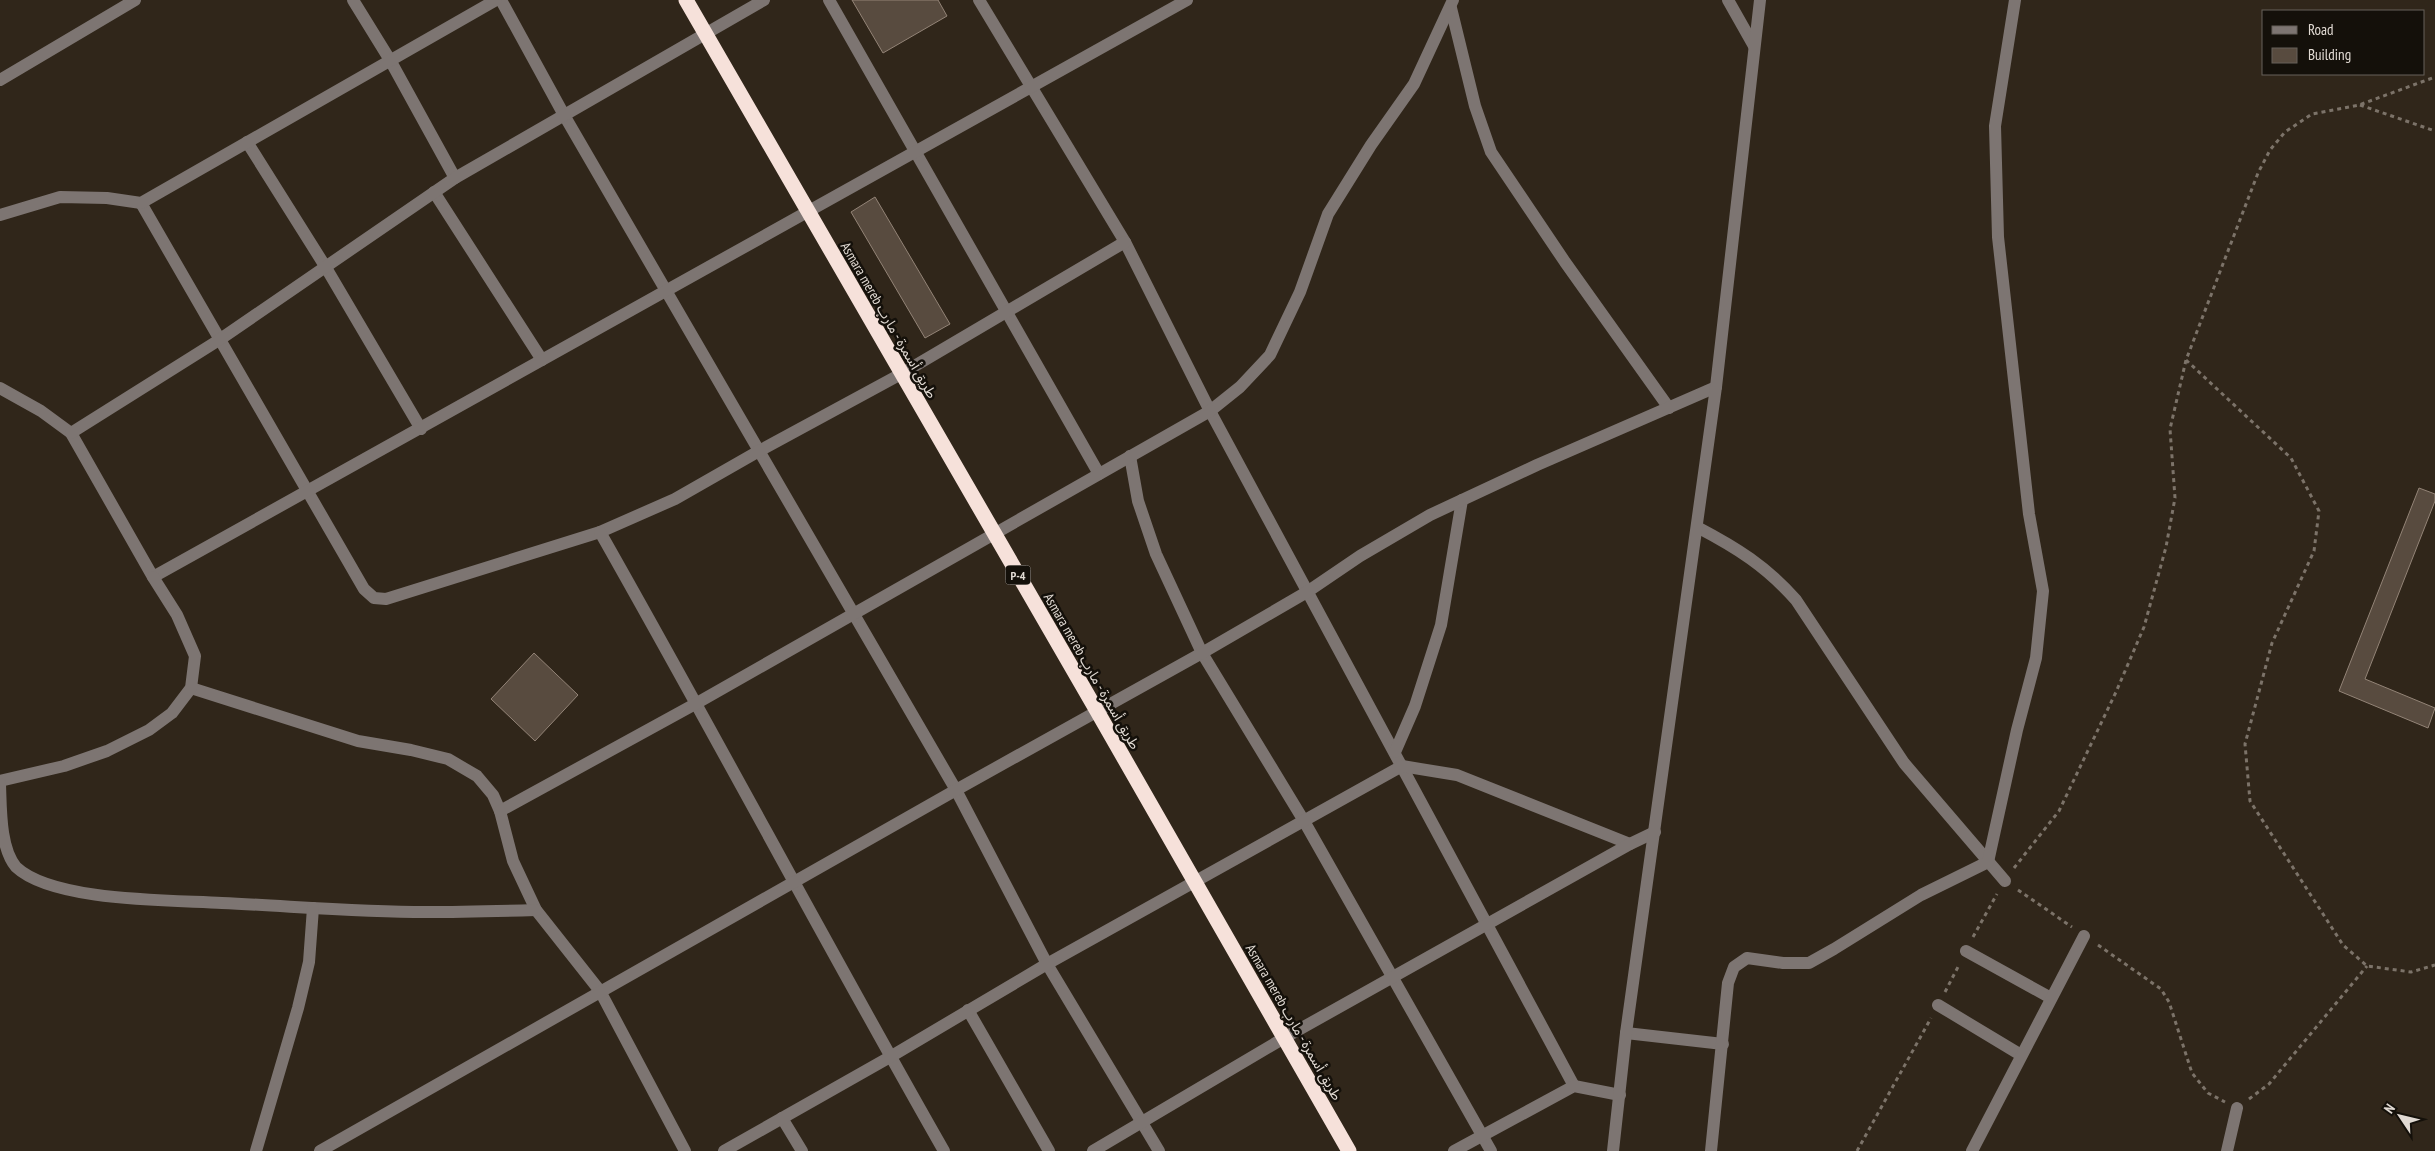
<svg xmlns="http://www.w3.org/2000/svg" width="2435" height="1151" font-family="'PT Sans Narrow','Noto Sans Arabic',sans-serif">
	<rect width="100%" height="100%" fill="#30261a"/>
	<g fill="#584b3f" stroke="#938477">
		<polygon points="852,0 938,0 947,16 883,53"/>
		<polygon points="875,197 950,324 925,338 851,212"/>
		<polygon points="2419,488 2435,494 2435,501 2365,679 2435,708 2428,728 2339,691"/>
		<polygon points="534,653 578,695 535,741 491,699"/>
	</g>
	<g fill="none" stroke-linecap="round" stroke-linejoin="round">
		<g stroke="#7c7369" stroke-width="3" stroke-dasharray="4 4" stroke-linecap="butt">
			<polyline points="2360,105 2435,131"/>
			<polyline points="2186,360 2291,458 2319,511 2314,551 2272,643 2245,744 2250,801 2343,945 2367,966 2411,972 2435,965"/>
			<polyline points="2014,868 2059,811 2116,692 2144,627 2166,547 2175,498 2170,429 2186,360 2258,173 2270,150 2285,132 2312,114 2359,105 2435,77"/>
			<polyline points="2018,890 2072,927"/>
			<polyline points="1973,937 1997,894"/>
			<polyline points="2098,945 2161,989 2169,1002 2192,1073 2208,1093 2225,1102"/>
			<polyline points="1945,992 1959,965"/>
			<polyline points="2249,1099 2269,1084 2367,966"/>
			<polyline points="1857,1151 1931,1018"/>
		</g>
		<g stroke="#7d7572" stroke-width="12">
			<polyline points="353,0 390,60 455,178"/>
			<polyline points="501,0 564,115 956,790 1047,964 1159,1151"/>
			<polyline points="829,0 1099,474"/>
			<polyline points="979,0 1125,242 1210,411 1574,1086"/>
			<polyline points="1728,0 1754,46"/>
			<polyline points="1451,8 1475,106 1491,152 1565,262 1669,408"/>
			<polyline points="0,80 135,0"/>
			<polyline points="247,142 325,266 421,429"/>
			<polyline points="434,192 542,360"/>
			<polyline points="141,203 364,589 374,598 386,599 600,532 675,499 759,451 901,374 1125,242"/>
			<polyline points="0,215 60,197 107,198 141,203 496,0"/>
			<polyline points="0,388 41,411 71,433 153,577 1187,0"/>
			<polyline points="71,433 219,340 455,178 764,0"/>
			<polyline points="1130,456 1138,501 1156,554 1202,653 1304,821 1491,1151"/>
			<path d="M1697,527C1737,548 1766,566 1796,600L1904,763L2005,881"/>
			<path d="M600,532C717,738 827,946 944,1151"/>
			<polyline points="191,688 358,741 411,750 448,759 477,776 493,795 500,811 513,861 536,910 600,991 685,1151"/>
			<polyline points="1395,752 1415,706 1441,625 1462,500"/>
			<polyline points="0,781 64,766 107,751 149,730 172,713 191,688 195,656 177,615 153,577"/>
			<path d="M0,784C1,809 0,848 16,867C53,902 172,900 222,903C290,906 358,912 426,912C463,912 500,911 536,910"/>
			<polyline points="500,811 697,703 1210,411 1240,387 1270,355 1300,292 1328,214 1371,145 1414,84 1453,0"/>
			<polyline points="1966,951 2051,998"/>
			<polyline points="1938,1005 2021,1055"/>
			<polyline points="968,1010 1049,1151"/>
			<polyline points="1626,1033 1723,1044"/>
			<polyline points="782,1118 802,1151"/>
			<polyline points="256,1151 298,1008 309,962 313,908"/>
			<polyline points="320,1151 956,790 1202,653 1307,592 1360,556 1430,515 1537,465 1716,387"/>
			<polyline points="724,1151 890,1057 1047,964 1402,766 1457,775 1630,844"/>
			<polyline points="1093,1151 1284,1038 1630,844 1655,832"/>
			<polyline points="1454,1151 1574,1086 1620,1095"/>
			<polyline points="1613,1151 1626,1033 1716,387 1760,0"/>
			<polyline points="1711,1151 1728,983 1734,967 1747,958 1783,963 1809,963 1834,949 1921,895 1988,862 2017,730 2036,658 2043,591 2029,514 1998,237 1995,126 2015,0"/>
			<polyline points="1972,1151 2084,936"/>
			<polyline points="2227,1151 2237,1108"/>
		</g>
		<polyline stroke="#f6e1da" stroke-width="15" points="686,0 1097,711 1349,1151"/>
	</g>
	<g text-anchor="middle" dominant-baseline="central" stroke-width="5" stroke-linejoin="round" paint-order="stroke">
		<rect fill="#14100a" stroke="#a49d97" stroke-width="1" x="1005.5" y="565.5" width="25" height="19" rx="4"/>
		<g font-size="12" font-weight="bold" fill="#e1dad3">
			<text x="1018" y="575">P-4</text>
		</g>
		<g font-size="14" fill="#e1dad3" stroke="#14100a">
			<text transform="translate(889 320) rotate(60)">Asmara mereb طريق أسمرة - مارب</text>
			<text transform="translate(1092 671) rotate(60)">Asmara mereb طريق أسمرة - مارب</text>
			<text transform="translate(1294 1022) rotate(60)">Asmara mereb طريق أسمرة - مارب</text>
		</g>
	</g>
	<rect x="2262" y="10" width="162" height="65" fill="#14100a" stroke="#66615a"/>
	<rect x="2272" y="26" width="25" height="8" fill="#7d7572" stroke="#66615a"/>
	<text x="2308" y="35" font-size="15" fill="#e1dad3">Road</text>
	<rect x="2272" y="48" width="25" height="15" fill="#584b3f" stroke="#66615a"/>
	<text x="2308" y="60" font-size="15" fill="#e1dad3">Building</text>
	<g transform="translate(2400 1116) rotate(305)" stroke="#14100a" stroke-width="4" paint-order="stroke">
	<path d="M0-4L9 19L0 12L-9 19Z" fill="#e1dad3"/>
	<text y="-8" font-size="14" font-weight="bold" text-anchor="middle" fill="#e1dad3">N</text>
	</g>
</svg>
